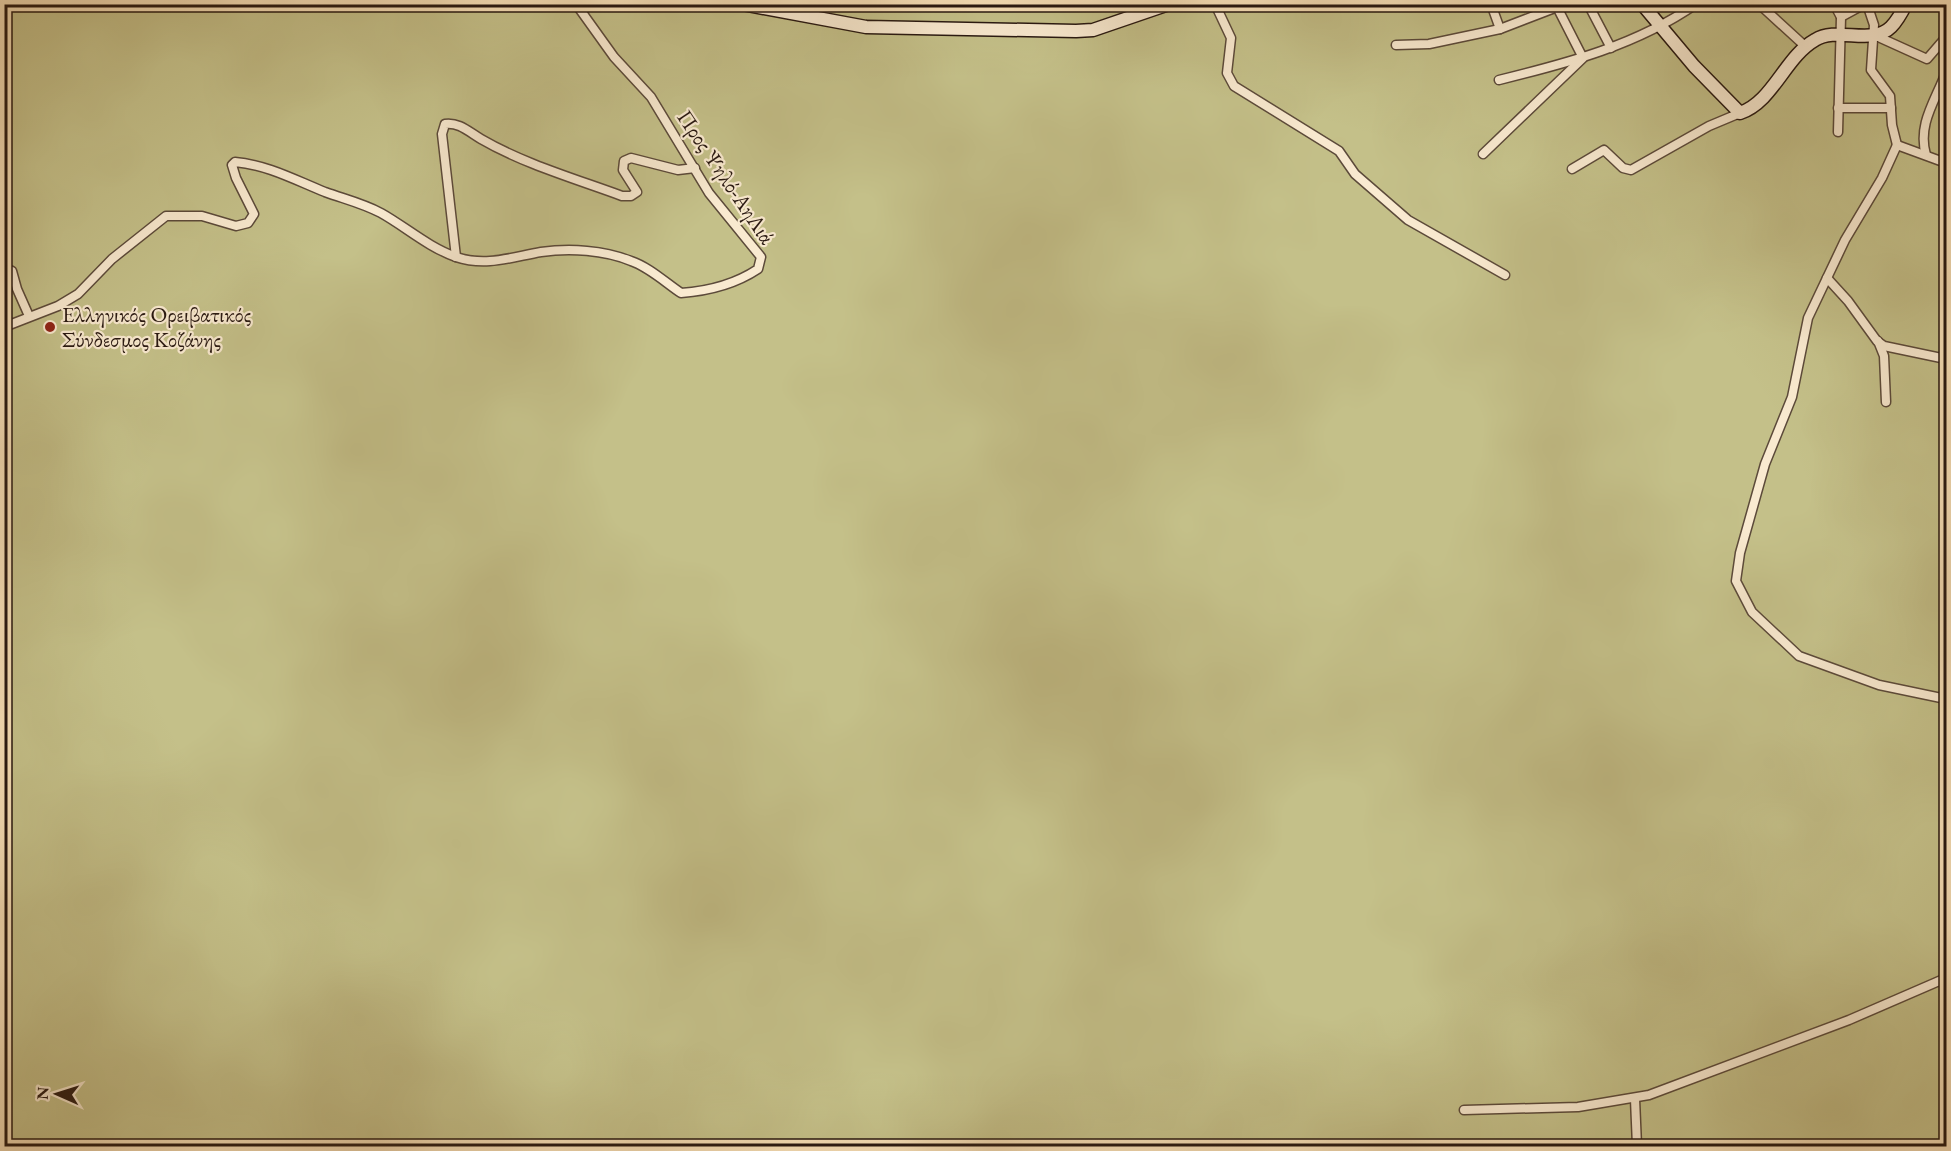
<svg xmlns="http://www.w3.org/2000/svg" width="1951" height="1151" font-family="'EB Garamond',serif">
	<rect width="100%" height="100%" fill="#f6dfb7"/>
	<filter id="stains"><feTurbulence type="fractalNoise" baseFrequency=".00333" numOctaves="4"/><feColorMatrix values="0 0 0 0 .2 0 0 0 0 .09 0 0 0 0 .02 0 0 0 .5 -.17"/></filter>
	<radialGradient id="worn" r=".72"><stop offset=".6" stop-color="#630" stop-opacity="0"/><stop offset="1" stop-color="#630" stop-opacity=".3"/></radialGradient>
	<rect fill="#c4c089" stroke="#766c4d" stroke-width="1.5" x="5" y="5" width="1941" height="1141"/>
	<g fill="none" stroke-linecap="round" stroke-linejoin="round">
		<defs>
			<g id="street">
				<polyline points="1215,4 1231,38 1227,73 1234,86 1339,151 1355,174 1408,220 1505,275"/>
				<polyline points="1491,4 1500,29"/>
				<polyline points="1588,4 1611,48"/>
				<polyline points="1759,4 1806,47"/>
				<polyline points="1834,4 1841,17 1838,132"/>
				<polyline points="1867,4 1874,25 1871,70 1890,96 1892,125 1897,145"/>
				<polyline points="1841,17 1865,4"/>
				<polyline points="1874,35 1927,59 1946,37"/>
				<polyline points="1396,45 1429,44 1500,29 1565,4"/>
				<path d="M1499,80C1568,63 1637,45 1696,4"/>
				<polyline points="1838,108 1891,108"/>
				<polyline points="1897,145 1882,178 1845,240 1808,318 1792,397 1765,464 1740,553 1736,581 1752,612 1799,656 1879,685 1946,699"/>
				<polyline points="1897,145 1946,163"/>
				<polyline points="1483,154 1583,58 1557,7"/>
				<path d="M1926,155C1917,124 1936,100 1946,72"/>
				<polyline points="1572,169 1604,150 1623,168 1631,170 1709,126 1740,113"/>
				<path d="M456,257L442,134L445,124C459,122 469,132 481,139C524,164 576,179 622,196H631L637,192L623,170L624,161L631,158L678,170L695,168"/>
				<polyline points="4,268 12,271 17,289 29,316"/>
				<polyline points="1827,278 1848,301 1877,341 1884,346 1946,359"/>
				<path d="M4,327L58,306L78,294L112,259L166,216H202L236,226L248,223L254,214L236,178L232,165L235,162C268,165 295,180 325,192C344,199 362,203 381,213C406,227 428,247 456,257C486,267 512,257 541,252C570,248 604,250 631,261C649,267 666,283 681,293C709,291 734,285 758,269L761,257L709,193L651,97L614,57L576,4"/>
				<polyline points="1878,341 1884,356 1886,402"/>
				<polyline points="1635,1099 1637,1146"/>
				<polyline points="1464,1110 1578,1107 1649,1095 1849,1020 1946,978"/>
			</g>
			<g id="secondary">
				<polyline points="742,4 866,27 1076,31 1093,30 1169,4"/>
				<path d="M1642,4L1694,66L1740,113C1773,102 1785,57 1815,40C1837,26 1872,46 1891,27C1897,21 1902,12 1906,4"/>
			</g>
		</defs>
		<use href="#street" stroke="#5c4a3a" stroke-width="11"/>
		<use href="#secondary" stroke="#281811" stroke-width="15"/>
		<use href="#street" stroke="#f9ead0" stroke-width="8"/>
		<use href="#secondary" stroke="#f9ead0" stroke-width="12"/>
	</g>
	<circle fill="#8f2418" stroke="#f9ead0" stroke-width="2" cx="50" cy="327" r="6"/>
	<g text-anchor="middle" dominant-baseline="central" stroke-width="4.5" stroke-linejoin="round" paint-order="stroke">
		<g font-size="22" fill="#281811" stroke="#f9ead0">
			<text transform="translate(726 177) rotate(56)">Προς Ψηλό-ΑηΛιά</text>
		</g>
		<g font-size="22" fill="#281811" stroke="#f9ead0" text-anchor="start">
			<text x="62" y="314">Ελληνικός Ορειβατικός<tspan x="62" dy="25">Σύνδεσμος Κοζάνης</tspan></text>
		</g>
	</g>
	<rect width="1951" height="1151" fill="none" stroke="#f6dfb7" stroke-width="24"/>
	<rect x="6" y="6" width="1939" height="1139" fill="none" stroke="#281811" stroke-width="3"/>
	<rect x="12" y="12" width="1927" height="1127" fill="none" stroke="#281811" stroke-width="1.5"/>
	<g transform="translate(57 1094) rotate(273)" stroke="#f9ead0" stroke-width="4.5" paint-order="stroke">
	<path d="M0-4.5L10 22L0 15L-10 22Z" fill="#281811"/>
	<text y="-9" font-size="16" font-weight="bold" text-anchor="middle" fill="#281811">N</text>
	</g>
	<rect width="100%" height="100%" filter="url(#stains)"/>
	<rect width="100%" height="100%" fill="url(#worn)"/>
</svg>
